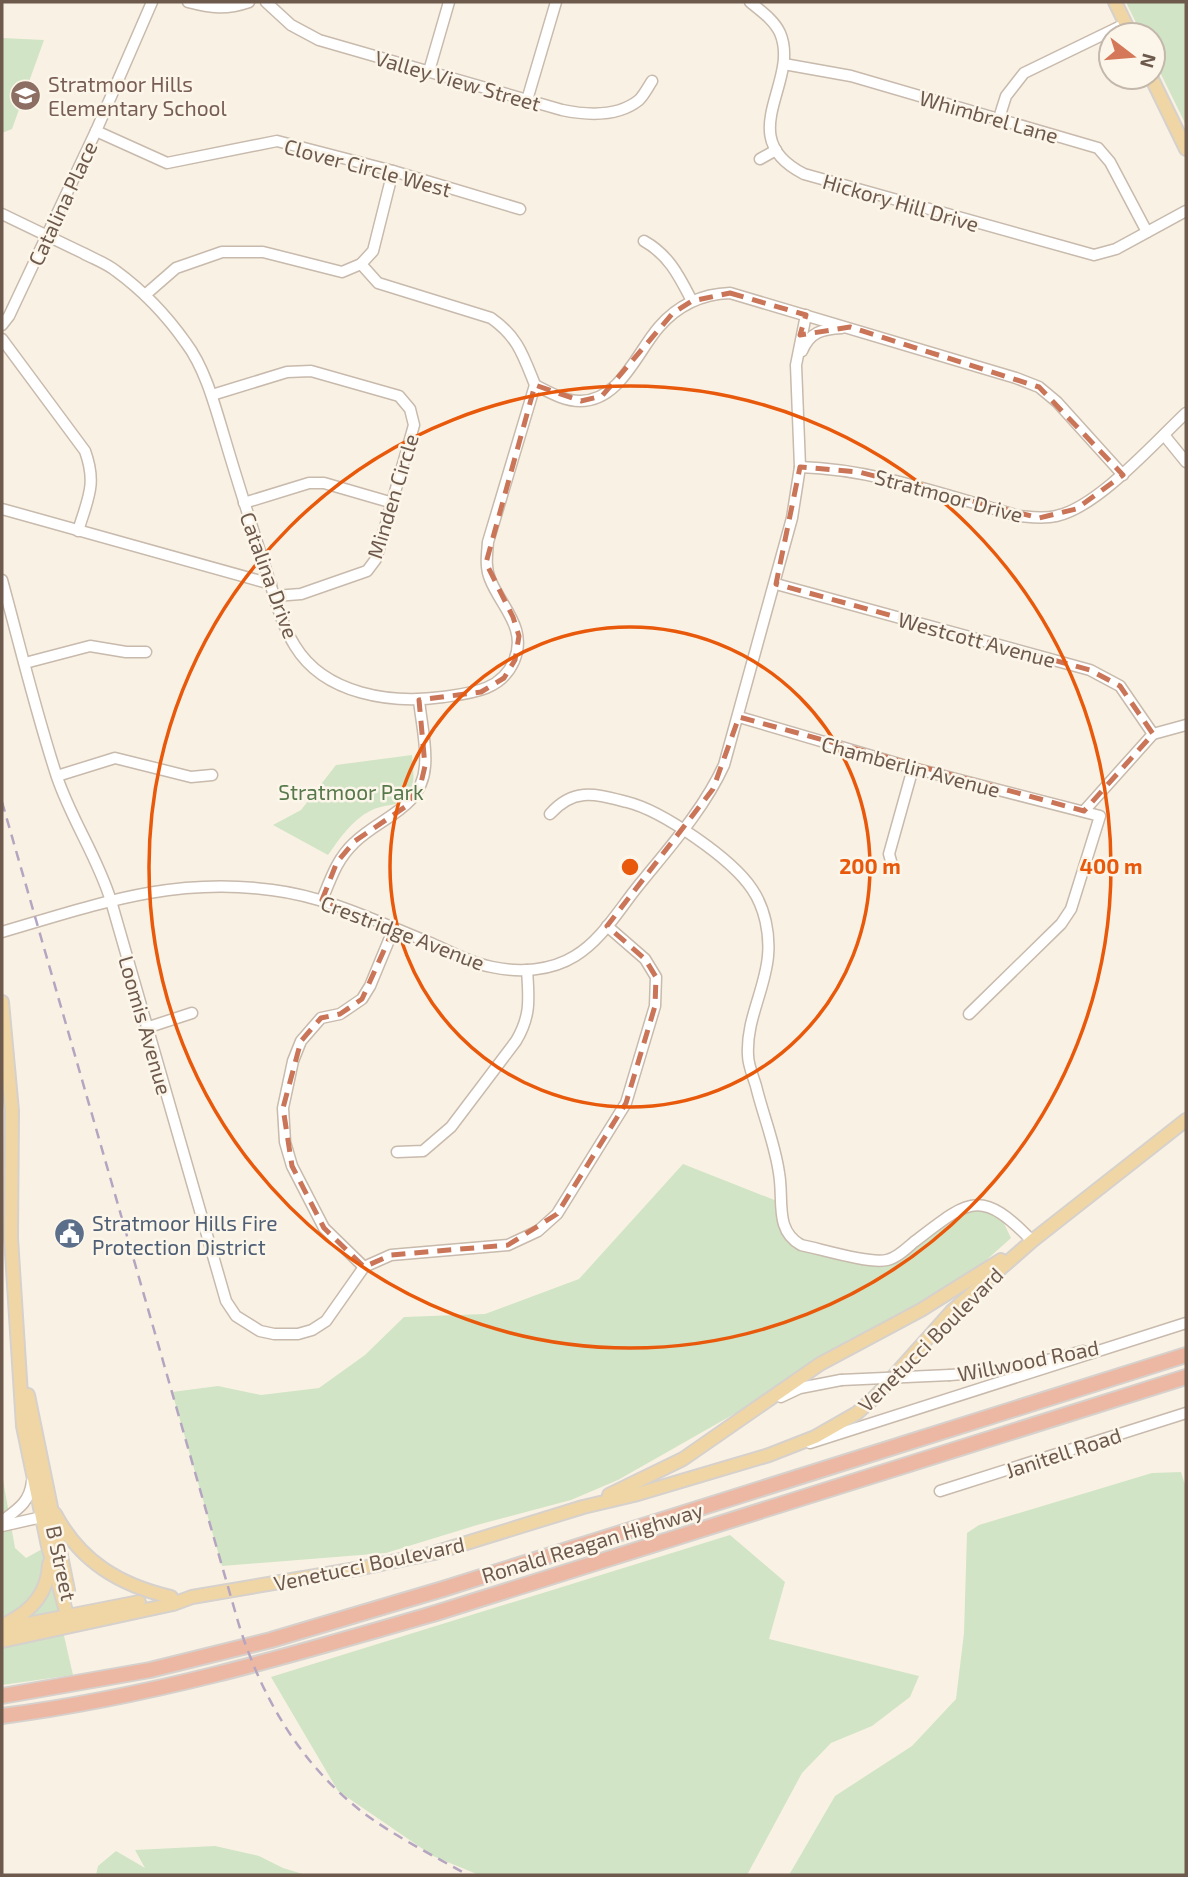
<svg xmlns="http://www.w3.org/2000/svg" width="1188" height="1877" font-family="'Exo 2',sans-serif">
	<rect width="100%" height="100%" fill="#f9f2e4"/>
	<g fill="#d1e4c5">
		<polygon points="1126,2 1186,2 1186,125 1153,58 1153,35 1142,35"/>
		<polygon points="2,38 44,40 12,129 2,133"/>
		<path d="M412,755C414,777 418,799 391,805C384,806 377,807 370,811C352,820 339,839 328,855L273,825L301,810L336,765Z"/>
		<polygon points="683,1164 782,1203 784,1229 802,1245 871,1260 897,1255 959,1210 997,1209 1011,1238 954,1289 618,1480 571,1500 477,1525 386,1553 222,1566 172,1392 218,1386 261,1395 319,1388 365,1355 404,1317 485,1314 579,1279"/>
		<polygon points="1181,1472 1186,1488 1186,1875 789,1875 835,1796 912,1746 956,1699 964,1633 967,1533 979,1525 1152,1473"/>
		<polygon points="2,1474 15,1548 26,1558 44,1548 73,1675 2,1685"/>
		<polygon points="730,1535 785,1582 769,1639 919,1676 910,1697 872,1726 831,1743 802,1773 747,1875 479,1875 433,1856 338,1791 271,1677"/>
		<polygon points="215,1846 259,1856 283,1868 306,1875 96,1875 98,1866 116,1851 145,1868 135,1850"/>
	</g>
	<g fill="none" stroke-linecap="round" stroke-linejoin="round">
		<defs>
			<g id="minor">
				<path d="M188,2C211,8 226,10 249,2"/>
				<path d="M266,2L291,25L319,40L562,110C586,115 618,117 639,100C644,95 648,87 652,81"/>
				<path d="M750,2C761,11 774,20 780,33C801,82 731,137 804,174L1094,255L1116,249L1186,211"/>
				<polyline points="784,64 851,76 1098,148 1110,162 1147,232"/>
				<polyline points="429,71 449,2"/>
				<polyline points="527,100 556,2"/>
				<polyline points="999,118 1006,96 1024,73 1125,24"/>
				<polyline points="96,131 167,163 277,141 393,171 520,209"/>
				<polyline points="760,159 776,150"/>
				<path d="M2,214C29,227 56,240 83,253C94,259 106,263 116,271C142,290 167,316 186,343C205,368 215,406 224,436C237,480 251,524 265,567C274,594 280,622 295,646C325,695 392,704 443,697C471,693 501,691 514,661C528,628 501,607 490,579C485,567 487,555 488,542L535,385"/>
				<path d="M644,241C669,255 679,276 692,301"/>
				<path d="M361,264L378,283L491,318C518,337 523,355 535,385"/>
				<polyline points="145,295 176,268 222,252 263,252 342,272 361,264 373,251 393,171"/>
				<polyline points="2,325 9,316 96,131 152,2"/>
				<path d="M2,339L85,451C97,484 88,498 78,531"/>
				<path d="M802,351C810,332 822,329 842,328"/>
				<path d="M535,385C549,392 564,401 580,401C620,401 637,352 659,327C678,305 702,294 730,293L1016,378L1039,387L1057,402L1123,475"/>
				<polyline points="212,395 287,372 311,371 399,396 410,409 414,425 376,559 367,571 301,594 275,596"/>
				<polyline points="1164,435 1186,462"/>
				<path d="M800,467C874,469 947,496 1019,516C1031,517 1043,519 1056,516C1097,508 1155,442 1186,413"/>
				<polyline points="244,503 309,483 324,483 393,503"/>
				<polyline points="2,509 271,584"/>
				<path d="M2,580C20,646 36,713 57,777C72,821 97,856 111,901L226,1301L236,1316L260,1331L274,1334H298L312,1330L326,1321L364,1267L391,1255L508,1245L538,1231L557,1214L626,1103L655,1006L656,977L645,959L607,926"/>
				<polyline points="776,584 1090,670 1120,686 1153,734"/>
				<polyline points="25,663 90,646 126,652 146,652"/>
				<polyline points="739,717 913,768 1100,816 1071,909 1061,924 969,1014"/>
				<polyline points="57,776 115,758 191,777 212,775"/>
				<polyline points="1084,811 1153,734 1186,725"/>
				<path d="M550,814C574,787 595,794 627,802C663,811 732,859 752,889C765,908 770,934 768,956C765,990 746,1020 748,1055C748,1065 753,1076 756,1086C763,1115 775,1144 779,1173C784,1200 774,1230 801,1245C821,1249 869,1264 887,1260C897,1258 907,1248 914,1242C968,1201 980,1186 1032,1241"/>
				<polyline points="893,868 889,854 913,768"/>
				<path d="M322,900C331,878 337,859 354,843C380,817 422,809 425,766C427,745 421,721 419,700"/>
				<path d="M2,932C95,905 173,876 272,890C329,897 380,923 433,944C452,953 472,963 492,967C519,973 551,971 575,956C600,941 617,913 635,890C667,850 703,811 724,765L792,518L800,467L796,365L806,315"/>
				<polyline points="146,1028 192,1013"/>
				<path d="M397,1152L423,1151L451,1127L516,1041C531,1016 529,999 527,970"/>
				<polyline points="364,1267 324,1228 292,1166 285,1142 283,1108 293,1061 301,1041 321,1018 340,1014 362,999 370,986 394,928"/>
				<path d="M950,1375C995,1372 1039,1363 1083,1351"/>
				<polyline points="781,1397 800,1388 841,1380"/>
				<polyline points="810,1443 1186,1323"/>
				<polyline points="940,1491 1186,1413"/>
				<path d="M2,1521C18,1509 30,1502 32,1481"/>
				<polyline points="2,1526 42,1517"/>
			</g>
			<g id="major">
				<polyline points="1115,2 1131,35"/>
				<polyline points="1151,77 1186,149"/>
				<polyline points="2,1002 12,1111 11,1238 23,1426 48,1546 67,1615 72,1625"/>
				<polyline points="28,1395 68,1590"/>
				<polyline points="609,1495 683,1459 820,1364 921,1310 1001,1260"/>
				<path d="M55,1514C80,1561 119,1585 171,1597"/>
				<path d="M5,1624C31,1612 48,1593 49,1564"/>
				<polyline points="2,1629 139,1602"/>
				<polyline points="2,1641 173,1604 192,1597 362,1568 434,1553 583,1507 634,1495 769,1455 815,1437 857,1413 875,1397 952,1311 1032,1241 1186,1120"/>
			</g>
			<g id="highway">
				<polyline points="2,1696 150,1670 271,1640 443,1589 1186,1355"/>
				<path d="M2,1716C150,1697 292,1655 436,1613L1186,1377"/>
			</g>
		</defs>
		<use href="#minor" stroke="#c8baac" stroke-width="13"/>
		<use href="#major" stroke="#d6d1cd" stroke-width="16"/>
		<use href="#highway" stroke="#d6d1cd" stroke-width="18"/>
		<use href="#minor" stroke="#fff" stroke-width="10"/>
		<use href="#major" stroke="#f0d6a5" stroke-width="12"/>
		<use href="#highway" stroke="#ecb8a3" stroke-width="14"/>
		<path stroke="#b5a5c1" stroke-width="2.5" stroke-dasharray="10 7" stroke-linecap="butt" d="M2,802L239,1625C262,1698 300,1763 361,1811C394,1836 432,1855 468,1875"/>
		<defs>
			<polyline id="minor-bridge" points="841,1380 950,1375"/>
		</defs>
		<use href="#minor-bridge" stroke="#c8baac" stroke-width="13" stroke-linecap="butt"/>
		<use href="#minor-bridge" stroke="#fff" stroke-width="10"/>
	</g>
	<path fill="none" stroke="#ca7558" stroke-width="5" stroke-dasharray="14 9" stroke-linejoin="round" d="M730,293L806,315L800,335L850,327L1039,387L1123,475L1076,509L1039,518L859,472L800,467L776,584L1090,670L1120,686L1153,734L1084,811L739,717L713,789L607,926L645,959L656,977L655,1006L626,1103L557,1214L508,1245L391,1255L364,1267L324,1228L292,1166L283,1108L301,1041L321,1018L340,1014L362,999L394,928L322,900L337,862L355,841L405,807L421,783L425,766L419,700L481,692L504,678L515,660L519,636L513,617L486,563L535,385L581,401L602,396L673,313L692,301Z"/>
	<g fill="none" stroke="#e8590c" stroke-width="3.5">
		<circle cx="630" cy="867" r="240"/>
		<circle cx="630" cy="867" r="481"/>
	</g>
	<defs>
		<symbol id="school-disc" viewBox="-11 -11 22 22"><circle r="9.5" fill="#8d6e63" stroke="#fcf6ea"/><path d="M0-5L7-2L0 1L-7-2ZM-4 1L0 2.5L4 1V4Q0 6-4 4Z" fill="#fff"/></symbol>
		<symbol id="civic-disc" viewBox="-11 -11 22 22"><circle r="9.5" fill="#5c6f8a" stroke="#fcf6ea"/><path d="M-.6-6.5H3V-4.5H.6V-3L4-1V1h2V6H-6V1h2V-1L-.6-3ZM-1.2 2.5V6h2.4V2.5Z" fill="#fff"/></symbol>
	</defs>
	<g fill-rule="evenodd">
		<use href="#school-disc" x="8" y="78" width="35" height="35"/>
		<use href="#civic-disc" x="52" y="1216" width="35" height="35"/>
	</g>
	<g text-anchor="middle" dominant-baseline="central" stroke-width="5" stroke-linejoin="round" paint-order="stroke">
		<g font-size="21" fill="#6e5a4d" stroke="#fcf6ea">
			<text transform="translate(458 80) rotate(16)">Valley View Street</text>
			<text transform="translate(989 116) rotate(16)">Whimbrel Lane</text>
			<text transform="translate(368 167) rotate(15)">Clover Circle West</text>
			<text transform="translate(901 202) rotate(16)">Hickory Hill Drive</text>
			<text transform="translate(62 203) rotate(-65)">Catalina Place</text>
			<text transform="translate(949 495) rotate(15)">Stratmoor Drive</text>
			<text transform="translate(392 496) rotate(-73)">Minden Circle</text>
			<text transform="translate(270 575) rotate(70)">Catalina Drive</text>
			<text transform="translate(977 639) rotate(15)">Westcott Avenue</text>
			<text transform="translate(911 766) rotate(15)">Chamberlin Avenue</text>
			<text transform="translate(403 932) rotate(21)">Crestridge Avenue</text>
			<text transform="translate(146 1025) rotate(74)">Loomis Avenue</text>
			<text transform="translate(930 1339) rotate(-45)">Venetucci Boulevard</text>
			<text transform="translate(1028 1360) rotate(-11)">Willwood Road</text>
			<text transform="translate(1063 1452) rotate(-18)">Janitell Road</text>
			<text transform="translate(592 1542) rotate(-17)">Ronald Reagan Highway</text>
			<text transform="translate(62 1563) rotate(78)">B Street</text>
			<text transform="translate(369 1563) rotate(-12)">Venetucci Boulevard</text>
		</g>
		<g font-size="21" fill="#785e54" stroke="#fcf6ea" text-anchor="start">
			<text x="48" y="83">Stratmoor Hills<tspan x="48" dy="24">Elementary School</tspan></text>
		</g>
		<g font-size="21" fill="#56784a" stroke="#fcf6ea">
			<text x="351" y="791">Stratmoor Park</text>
		</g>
		<g font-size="21" fill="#4e5e75" stroke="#fcf6ea" text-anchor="start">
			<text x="92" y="1222">Stratmoor Hills Fire<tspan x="92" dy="24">Protection District</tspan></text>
		</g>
	</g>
	<circle cx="630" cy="867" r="10" fill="#e8590c" stroke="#fcf6ea" stroke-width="3.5"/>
	<g font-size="21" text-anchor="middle" font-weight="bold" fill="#e8590c" stroke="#fcf6ea" stroke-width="5" stroke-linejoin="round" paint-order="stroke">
		<text x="870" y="874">200 m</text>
		<text x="1111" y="874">400 m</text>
	</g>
	<rect width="1188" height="1877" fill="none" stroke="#6e5a4d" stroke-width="7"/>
	<g transform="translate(1132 56) rotate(106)"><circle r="33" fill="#fcf6ea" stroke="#c3b8ab" stroke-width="2"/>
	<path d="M0-5L12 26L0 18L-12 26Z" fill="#d47859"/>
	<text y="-10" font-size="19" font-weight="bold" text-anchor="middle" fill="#6e5a4d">N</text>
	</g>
</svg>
